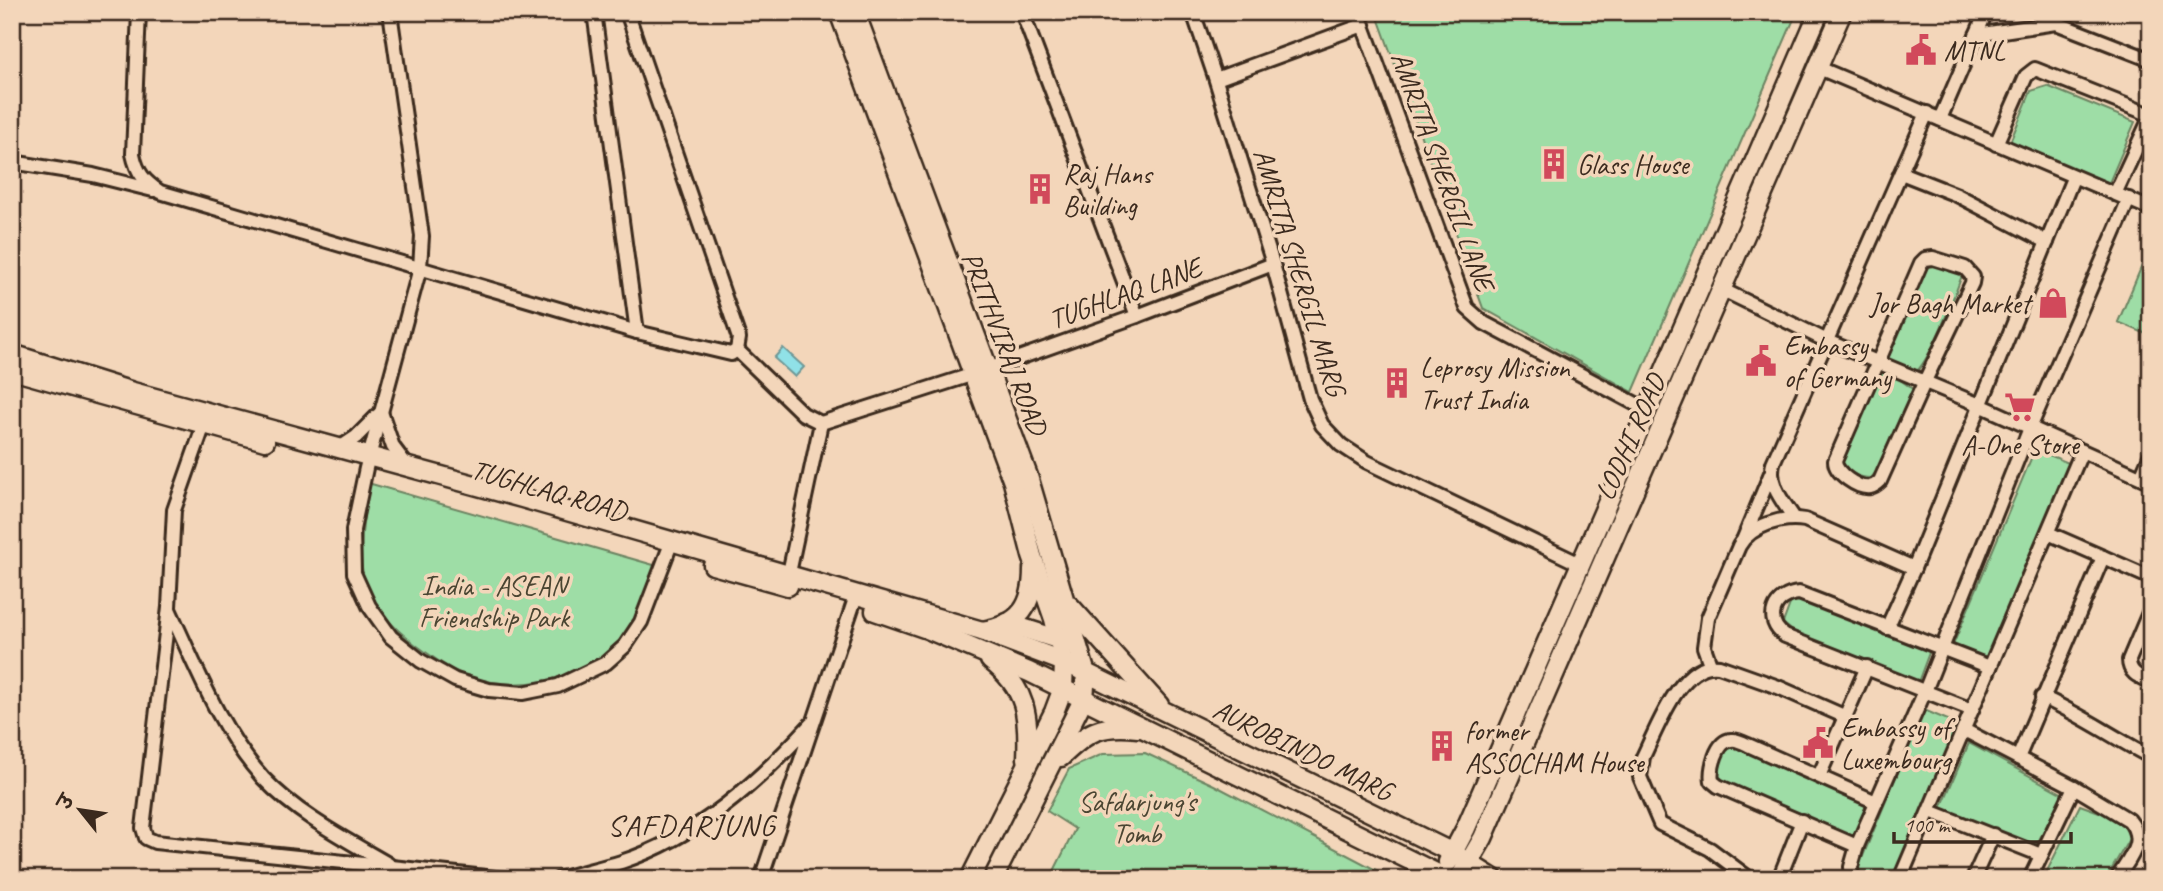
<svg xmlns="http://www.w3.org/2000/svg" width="2163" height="891" font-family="Caveat,'Playpen Sans Deva',sans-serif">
	<rect width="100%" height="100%" fill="#f3d6ba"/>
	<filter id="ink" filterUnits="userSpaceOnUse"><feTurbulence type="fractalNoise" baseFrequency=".0143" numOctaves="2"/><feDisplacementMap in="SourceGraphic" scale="14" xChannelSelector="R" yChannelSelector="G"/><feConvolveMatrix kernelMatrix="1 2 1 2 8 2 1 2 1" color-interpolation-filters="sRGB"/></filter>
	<g filter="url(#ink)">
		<g fill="#9edda6" stroke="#6c8462" stroke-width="2">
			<polygon points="1376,12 1797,12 1633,392 1483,308"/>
			<polygon points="2047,86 2135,122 2109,183 2010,142 2031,91"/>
			<path d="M1933,261L1963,273C1956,291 1929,366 1914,373L1887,359L1888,349L1923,273Z"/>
			<polygon points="2143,263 2151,266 2151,336 2118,322"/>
			<path d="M1880,370L1895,376L1914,390L1878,470L1871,478C1857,478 1850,472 1839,463Z"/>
			<polygon points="2035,449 2071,464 1989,660 1953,645"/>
			<path d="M368,483L657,566C646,596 637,627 612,649C575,681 516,692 471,677C450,671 433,657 416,645C394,629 371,605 364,579C357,551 365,511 368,483Z"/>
			<polygon points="1793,596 1930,650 1918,682 1796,634 1783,623"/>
			<polygon points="1924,710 1960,725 1896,879 1864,879 1855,875"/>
			<polygon points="1969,743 2063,794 2036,846 1941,808"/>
			<polygon points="1731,744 1871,803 1853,840 1717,781 1719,761"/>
			<polygon points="1145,753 1214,785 1393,879 1050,879 1075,829 1047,811 1069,769 1103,754"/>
			<polygon points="2080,805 2110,816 2127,827 2129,839 2106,879 2043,879"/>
		</g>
		<polygon fill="#90e1e7" stroke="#6e9897" stroke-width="2" points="783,348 804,367 795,377 774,358"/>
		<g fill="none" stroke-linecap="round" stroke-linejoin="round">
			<defs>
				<g id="street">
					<path d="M139,12L133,154C137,173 144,181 160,192L637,332L731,354L737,350L739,338L627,12"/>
					<polyline points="390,12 422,236 420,268 366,468 353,530 354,573 369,606 391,637 421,661 455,680 489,690 523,693 558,686 606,663 625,646 641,622 672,541"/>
					<polyline points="594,12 637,332"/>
					<polyline points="1022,12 1137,316"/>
					<polyline points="1193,12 1214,74 1273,264 1310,399 1322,425 1341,445 1367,462 1580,564"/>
					<polyline points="1358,12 1467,308 1484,323 1649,411"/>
					<polyline points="2051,12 2056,23 2151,60"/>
					<polyline points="1976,35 2056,23"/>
					<polyline points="1819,68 2151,209"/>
					<polyline points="1216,79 1363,25"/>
					<polyline points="1940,119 1986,12"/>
					<polyline points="1996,144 2026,76 2035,69 2151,115"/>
					<polyline points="12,162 93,175 153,190"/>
					<polyline points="1901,173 1957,195 2047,242"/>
					<polyline points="2115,194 2151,116"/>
					<path d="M1933,258L1965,268L1973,277L1972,283L1924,383L1880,481C1877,484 1875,486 1870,487C1858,489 1835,473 1835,461L1921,263L1925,259Z"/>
					<polyline points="1723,290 1827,341 1980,405 2151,482"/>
					<polyline points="737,350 803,414 821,423 974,374 1137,316 1273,264"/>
					<polyline points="381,412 393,447 408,467"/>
					<polyline points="207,416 174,510 169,607 143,828 146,838 155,842 505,879"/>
					<polyline points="338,449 356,437 378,415"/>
					<polyline points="2141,477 2151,454"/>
					<path d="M1794,518C1782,500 1768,485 1773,463L1927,113"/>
					<polyline points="2048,533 2151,578"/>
					<polyline points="1744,538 1771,473"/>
					<polyline points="789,573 821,423"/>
					<path d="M2151,608L2129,660C2129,674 2140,677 2151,682"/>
					<path d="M169,609C196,667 220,730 263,778C298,815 345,839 388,864"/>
					<polyline points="1887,628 1914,568"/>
					<path d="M1710,664L1704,647L1708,618L1739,546C1751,525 1783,516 1805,520L1914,568L2073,178"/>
					<path d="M2042,697C2080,714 2114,738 2151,757"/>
					<path d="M1972,710L1785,636C1763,620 1774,595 1799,593L1990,667"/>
					<path d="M1964,730L2074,787L2129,820C2147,842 2129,858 2117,879"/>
					<polyline points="2018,758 2103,557"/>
					<polyline points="1819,776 1867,667"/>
					<polyline points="1930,811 2041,855"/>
					<path d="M1857,846L1718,786L1712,781C1710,770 1716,741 1731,740C1736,739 1744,743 1748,745L1876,802"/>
					<path d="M559,879C579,873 601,868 621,862C698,837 758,782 811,724"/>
					<polyline points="761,879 857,593"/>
					<path d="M1750,879L1710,849L1660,824L1640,777L1643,757C1657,729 1681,660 1719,666L1778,687L1846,717"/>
					<polyline points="1779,879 1802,821"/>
					<polyline points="1852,879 1851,867 1857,846 1925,691 2030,428 2129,199"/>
					<polyline points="1900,879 2082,451"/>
					<polyline points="1973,879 1993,835"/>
					<polyline points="2030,879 2074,787"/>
				</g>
				<g id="secondary">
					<polyline points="839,12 1013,482 1032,556 1054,619 1064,662 1063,688 1054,712 970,879"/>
					<polyline points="855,12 1028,476 1086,674 1084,698 993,879"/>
					<polyline points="12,354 133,392 522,498 982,631 1064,662 1453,853 1494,879"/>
					<polyline points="12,370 265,441"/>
					<polyline points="713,565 788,586"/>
					<polyline points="1070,606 1159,705"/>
					<polyline points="875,611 927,629 1029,672 1448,879"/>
					<polyline points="1007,623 1057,639"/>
					<path d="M982,631C1021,625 1033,605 1033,569"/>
					<path d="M990,660C1027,689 1029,715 1027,759"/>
					<path d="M1061,757C1088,731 1100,724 1138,728"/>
					<path d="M1448,862L1466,828C1584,556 1703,285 1819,12"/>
					<polyline points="1459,879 1483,838 1842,12"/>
				</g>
			</defs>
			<use href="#street" stroke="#3b2a1e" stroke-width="18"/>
			<use href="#secondary" stroke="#3b2a1e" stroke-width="23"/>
			<use href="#street" stroke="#f3d6ba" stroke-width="12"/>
			<use href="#secondary" stroke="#f3d6ba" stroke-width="18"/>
		</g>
	</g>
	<defs>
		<symbol id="civic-bare" viewBox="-9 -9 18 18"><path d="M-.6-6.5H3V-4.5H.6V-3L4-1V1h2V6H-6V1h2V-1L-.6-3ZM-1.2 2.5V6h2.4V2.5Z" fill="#d1495b" stroke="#f3d6ba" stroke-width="2.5" paint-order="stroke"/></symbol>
		<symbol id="building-bare" viewBox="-9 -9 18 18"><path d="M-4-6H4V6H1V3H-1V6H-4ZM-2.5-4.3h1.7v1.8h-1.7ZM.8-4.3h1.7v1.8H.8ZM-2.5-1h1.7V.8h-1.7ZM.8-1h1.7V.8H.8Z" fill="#d1495b" stroke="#f3d6ba" stroke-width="2.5" paint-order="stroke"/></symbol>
		<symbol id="shop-bare" viewBox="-9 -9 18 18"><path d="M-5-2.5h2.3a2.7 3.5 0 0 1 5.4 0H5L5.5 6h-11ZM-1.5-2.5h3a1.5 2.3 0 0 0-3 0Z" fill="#d1495b" stroke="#f3d6ba" stroke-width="2.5" paint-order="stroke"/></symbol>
		<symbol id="supermarket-bare" viewBox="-9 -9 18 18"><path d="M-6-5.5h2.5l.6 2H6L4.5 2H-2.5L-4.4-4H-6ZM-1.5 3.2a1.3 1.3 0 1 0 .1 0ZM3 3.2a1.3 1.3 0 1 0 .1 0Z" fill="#d1495b" stroke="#f3d6ba" stroke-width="2.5" paint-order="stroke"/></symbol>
	</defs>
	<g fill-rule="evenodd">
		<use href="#civic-bare" x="1899" y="28" width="44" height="44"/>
		<use href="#building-bare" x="1532" y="142" width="44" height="44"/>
		<use href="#building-bare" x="1018" y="167" width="44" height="44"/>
		<use href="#shop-bare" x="2031" y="281" width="44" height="44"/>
		<use href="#civic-bare" x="1739" y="339" width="44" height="44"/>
		<use href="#building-bare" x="1375" y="361" width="44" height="44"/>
		<use href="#supermarket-bare" x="1998" y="385" width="44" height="44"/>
		<use href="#civic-bare" x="1796" y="721" width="44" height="44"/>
		<use href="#building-bare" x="1420" y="724" width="44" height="44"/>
	</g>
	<g text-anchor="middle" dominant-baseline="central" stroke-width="7" stroke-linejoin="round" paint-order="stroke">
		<g font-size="28" fill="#3b2a1e" stroke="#f3d6ba" text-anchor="start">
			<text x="1944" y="50">MTNL</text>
			<text x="1577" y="164">Glass House</text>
			<text x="1063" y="173">Raj Hans<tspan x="1063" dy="32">Building</tspan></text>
			<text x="2030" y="303" text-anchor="end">Jor Bagh Market</text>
			<text x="1784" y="345">Embassy<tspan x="1784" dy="32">of Germany</tspan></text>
			<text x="1420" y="367">Leprosy Mission<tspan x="1420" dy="32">Trust India</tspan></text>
			<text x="2020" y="444" text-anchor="middle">A-One Store</text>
			<text x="1841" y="727">Embassy of<tspan x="1841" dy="32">Luxembourg</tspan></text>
			<text x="1465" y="730">former<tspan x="1465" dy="32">ASSOCHAM House</tspan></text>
		</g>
		<g font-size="28" fill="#3b2a1e" stroke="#f3d6ba">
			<text transform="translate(1443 171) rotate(70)">AMRITA SHERGIL LANE</text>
			<text transform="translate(1300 272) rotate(73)">AMRITA SHERGIL MARG</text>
			<text transform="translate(1125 293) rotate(-20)">TUGHLAQ LANE</text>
			<text transform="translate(1005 343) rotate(69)">PRITHVIRAJ ROAD</text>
			<text transform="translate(1630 437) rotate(-66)">LODHI ROAD</text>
			<text transform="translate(549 490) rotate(16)">TUGHLAQ ROAD</text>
			<text transform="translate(1303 750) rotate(26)">AUROBINDO MARG</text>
		</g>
		<g font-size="28" fill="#4a4532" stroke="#f3d6ba">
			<text x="494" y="585">India - ASEAN<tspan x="494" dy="32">Friendship Park</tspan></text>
			<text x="1137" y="801">Safdarjung's<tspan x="1137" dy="32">Tomb</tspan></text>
		</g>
		<g font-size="30" letter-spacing="2" fill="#3b2a1e" stroke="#f3d6ba">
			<text x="692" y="825">SAFDARJUNG</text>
		</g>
	</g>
	<rect width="2163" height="891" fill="none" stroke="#f3d6ba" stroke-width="42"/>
	<rect x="21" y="21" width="2121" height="849" fill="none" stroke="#3b2a1e" stroke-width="2.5" filter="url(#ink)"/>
	<g transform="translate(80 810) rotate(300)" stroke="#f3d6ba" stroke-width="5" paint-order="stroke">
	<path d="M0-5L12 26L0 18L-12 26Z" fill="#3b2a1e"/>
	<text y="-10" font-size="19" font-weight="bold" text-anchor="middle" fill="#3b2a1e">उ</text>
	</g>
	<path d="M1894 832v10h177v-10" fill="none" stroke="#3b2a1e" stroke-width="3.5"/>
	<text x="1904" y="832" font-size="21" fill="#3b2a1e" stroke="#f3d6ba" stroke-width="5" paint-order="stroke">100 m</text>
</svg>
